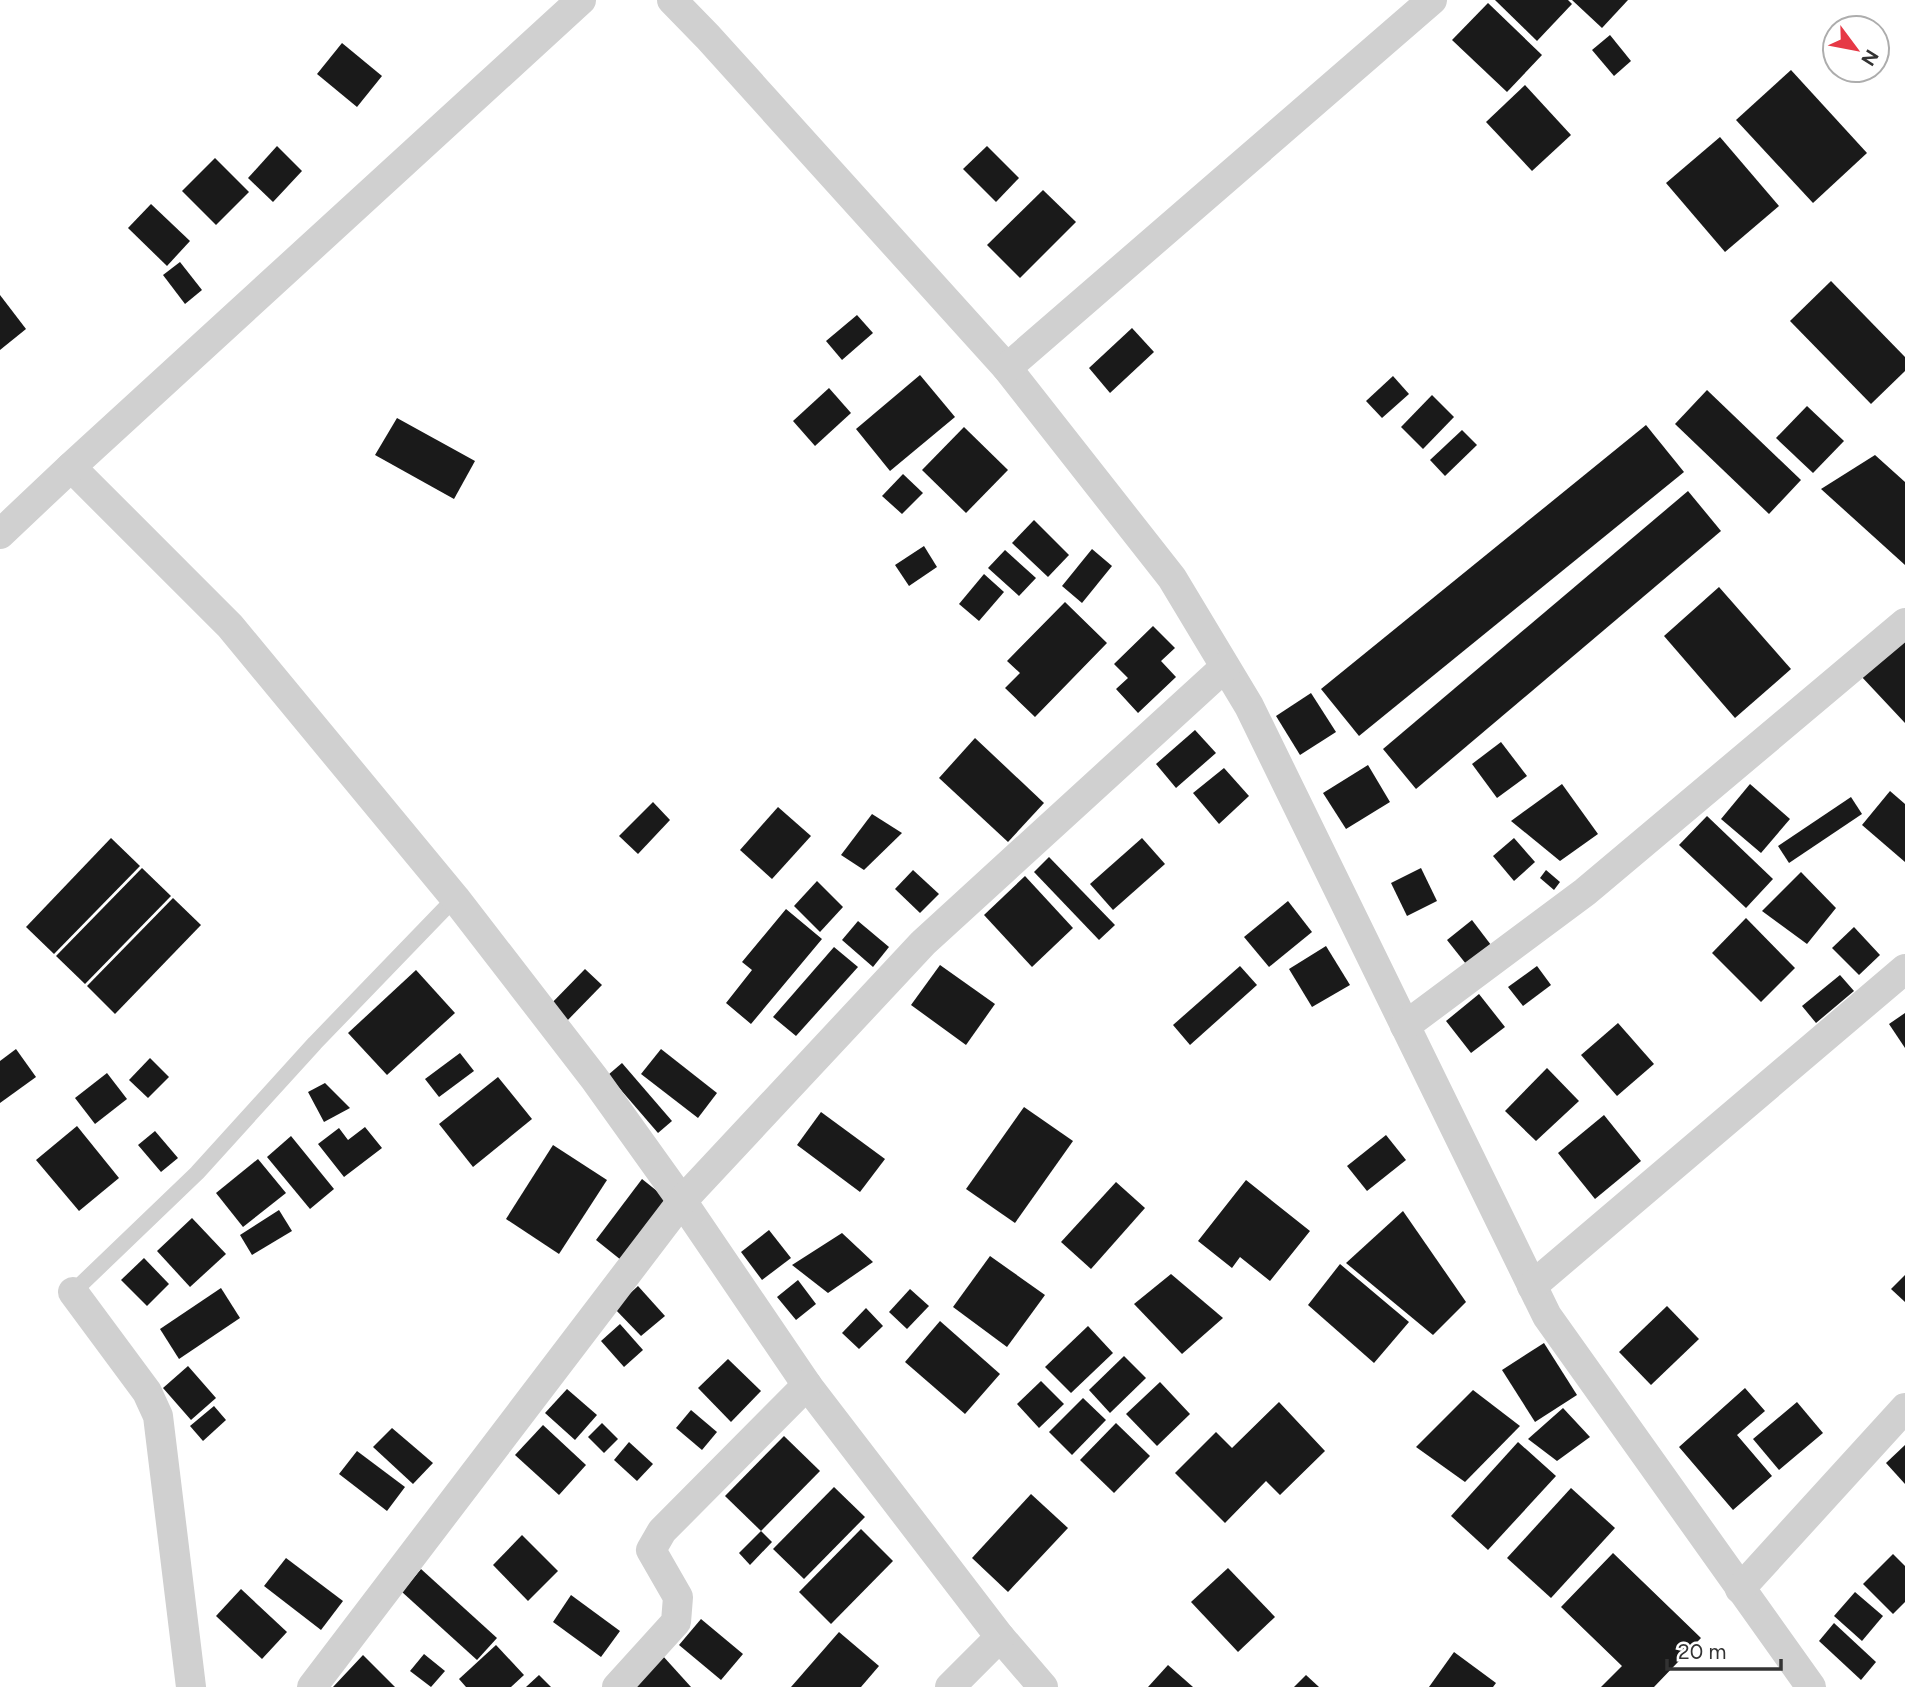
<svg xmlns="http://www.w3.org/2000/svg" width="1905" height="1687" font-family="Figtree,sans-serif">
	<rect width="100%" height="100%" fill="#fff"/>
	<g fill="#1a1a1a">
		<polygon points="1495,0 1568,0 1572,4 1537,41"/>
		<polygon points="1572,0 1628,0 1602,28"/>
		<polygon points="1488,3 1542,55 1507,92 1452,40"/>
		<polygon points="1610,35 1631,61 1614,76 1592,50"/>
		<polygon points="342,43 382,76 357,107 317,74"/>
		<polygon points="1791,70 1867,153 1813,203 1736,120"/>
		<polygon points="1525,85 1571,135 1532,171 1486,122"/>
		<polygon points="1720,137 1779,206 1725,252 1666,183"/>
		<polygon points="277,146 302,171 273,202 248,178"/>
		<polygon points="987,146 1019,178 996,202 963,169"/>
		<polygon points="215,158 249,192 216,225 182,191"/>
		<polygon points="1043,190 1076,222 1020,278 987,245"/>
		<polygon points="151,204 190,241 167,266 128,228"/>
		<polygon points="180,262 202,290 185,304 163,275"/>
		<polygon points="1831,281 1905,357 1905,371 1871,404 1790,321"/>
		<polygon points="0,295 26,329 0,350"/>
		<polygon points="857,315 873,333 842,360 826,341"/>
		<polygon points="1132,328 1154,352 1110,393 1089,368"/>
		<polygon points="920,375 955,417 890,471 856,429"/>
		<polygon points="1393,376 1409,394 1382,418 1366,401"/>
		<polygon points="829,388 851,413 815,446 793,421"/>
		<polygon points="1707,390 1801,480 1769,514 1675,424"/>
		<polygon points="1432,395 1454,417 1423,449 1401,427"/>
		<polygon points="1807,406 1844,441 1813,473 1776,438"/>
		<polygon points="397,418 475,461 454,499 375,455"/>
		<polygon points="1646,425 1684,472 1359,736 1321,689"/>
		<polygon points="964,427 1008,470 966,513 922,470"/>
		<polygon points="1462,430 1477,445 1445,476 1430,460"/>
		<polygon points="1875,455 1905,482 1905,565 1821,489"/>
		<polygon points="903,474 923,493 902,514 882,496"/>
		<polygon points="1688,491 1721,531 1416,789 1383,749"/>
		<polygon points="1034,520 1069,555 1048,577 1012,543"/>
		<polygon points="924,546 937,567 909,586 895,565"/>
		<polygon points="1092,549 1112,566 1082,603 1062,586"/>
		<polygon points="1005,550 1036,578 1019,596 988,568"/>
		<polygon points="984,574 1004,592 979,621 959,604"/>
		<polygon points="1719,587 1791,669 1735,718 1664,636"/>
		<polygon points="1065,602 1107,643 1035,717 1005,688 1020,673 1007,661"/>
		<polygon points="1153,626 1175,648 1161,661 1176,677 1138,713 1116,689 1128,678 1114,664"/>
		<polygon points="1905,640 1905,723 1860,675"/>
		<polygon points="1311,693 1336,732 1300,755 1276,716"/>
		<polygon points="1195,730 1216,753 1176,788 1156,764"/>
		<polygon points="975,738 1044,803 1008,842 939,778"/>
		<polygon points="1501,742 1527,776 1497,798 1472,764"/>
		<polygon points="1368,765 1390,802 1346,829 1323,793"/>
		<polygon points="1224,768 1249,796 1219,824 1193,793"/>
		<polygon points="1562,784 1598,834 1560,861 1511,821"/>
		<polygon points="1750,784 1790,819 1761,853 1721,819"/>
		<polygon points="1890,791 1905,804 1905,862 1862,825"/>
		<polygon points="1851,797 1862,814 1789,863 1778,846"/>
		<polygon points="653,802 670,820 638,854 619,836"/>
		<polygon points="778,807 811,836 772,879 740,850"/>
		<polygon points="872,814 902,833 864,870 841,855"/>
		<polygon points="1707,816 1773,879 1746,908 1679,845"/>
		<polygon points="111,838 140,866 54,954 26,927"/>
		<polygon points="1142,838 1165,864 1113,910 1090,884"/>
		<polygon points="1514,838 1535,862 1514,881 1493,856"/>
		<polygon points="1049,857 1115,925 1099,940 1034,872"/>
		<polygon points="142,868 171,896 85,984 56,956"/>
		<polygon points="1421,868 1437,901 1407,916 1391,883"/>
		<polygon points="913,870 939,894 920,913 895,889"/>
		<polygon points="1546,870 1560,882 1554,890 1540,878"/>
		<polygon points="1801,872 1836,908 1807,944 1762,911"/>
		<polygon points="1025,876 1073,928 1032,967 984,915"/>
		<polygon points="817,881 843,907 820,932 794,906"/>
		<polygon points="173,898 201,925 115,1014 87,986"/>
		<polygon points="1288,901 1312,932 1269,967 1244,937"/>
		<polygon points="786,909 822,939 751,1024 726,1003 752,970 742,962"/>
		<polygon points="1746,918 1795,968 1761,1002 1712,953"/>
		<polygon points="1472,920 1491,945 1466,964 1447,940"/>
		<polygon points="858,921 889,947 873,967 842,940"/>
		<polygon points="1854,927 1880,955 1859,975 1832,948"/>
		<polygon points="1326,946 1350,985 1312,1007 1289,969"/>
		<polygon points="834,947 858,967 796,1036 773,1017"/>
		<polygon points="940,965 995,1004 966,1045 911,1005"/>
		<polygon points="1240,966 1257,985 1190,1045 1173,1025"/>
		<polygon points="1537,966 1551,985 1523,1006 1508,987"/>
		<polygon points="585,969 602,985 563,1025 546,1009"/>
		<polygon points="416,970 455,1013 387,1075 348,1033"/>
		<polygon points="1840,975 1854,991 1816,1023 1802,1006"/>
		<polygon points="1479,994 1505,1027 1471,1053 1446,1021"/>
		<polygon points="1905,1013 1905,1048 1889,1024"/>
		<polygon points="1618,1023 1654,1064 1617,1096 1581,1055"/>
		<polygon points="16,1049 36,1077 0,1103 0,1061"/>
		<polygon points="661,1049 717,1093 698,1118 641,1074"/>
		<polygon points="460,1053 474,1071 439,1097 425,1079"/>
		<polygon points="150,1058 169,1077 148,1098 129,1080"/>
		<polygon points="622,1063 672,1121 658,1133 608,1075"/>
		<polygon points="1547,1068 1579,1101 1536,1141 1505,1111"/>
		<polygon points="107,1073 127,1099 95,1124 75,1098"/>
		<polygon points="498,1077 532,1119 473,1167 439,1124"/>
		<polygon points="325,1083 350,1108 324,1122 308,1092"/>
		<polygon points="1024,1107 1073,1141 1015,1223 966,1189"/>
		<polygon points="821,1112 885,1159 860,1192 797,1145"/>
		<polygon points="1604,1115 1641,1161 1595,1199 1558,1153"/>
		<polygon points="77,1126 119,1178 79,1211 36,1160"/>
		<polygon points="365,1127 382,1148 344,1177 318,1144 339,1128 348,1140"/>
		<polygon points="155,1131 178,1158 161,1172 138,1145"/>
		<polygon points="1386,1135 1406,1160 1367,1191 1347,1166"/>
		<polygon points="291,1136 334,1189 310,1209 267,1157"/>
		<polygon points="553,1145 607,1180 559,1254 506,1219"/>
		<polygon points="258,1159 286,1193 243,1227 216,1193"/>
		<polygon points="642,1179 667,1199 621,1260 596,1240"/>
		<polygon points="1246,1180 1310,1231 1270,1281 1240,1257 1232,1268 1198,1241"/>
		<polygon points="1116,1182 1145,1208 1091,1269 1061,1242"/>
		<polygon points="279,1210 292,1231 252,1255 240,1235"/>
		<polygon points="1403,1211 1466,1302 1433,1335 1346,1263"/>
		<polygon points="192,1218 226,1254 190,1287 157,1251"/>
		<polygon points="769,1230 791,1258 762,1280 741,1252"/>
		<polygon points="842,1233 873,1262 828,1293 792,1265"/>
		<polygon points="990,1256 1045,1295 1007,1347 953,1307"/>
		<polygon points="144,1258 169,1284 147,1306 121,1280"/>
		<polygon points="1340,1264 1409,1322 1374,1363 1308,1305"/>
		<polygon points="1171,1274 1223,1318 1182,1354 1134,1304"/>
		<polygon points="1905,1275 1905,1302 1891,1289"/>
		<polygon points="798,1280 816,1304 796,1320 777,1297"/>
		<polygon points="638,1286 665,1316 641,1336 614,1308"/>
		<polygon points="221,1288 240,1318 179,1359 160,1329"/>
		<polygon points="910,1289 929,1306 907,1329 889,1312"/>
		<polygon points="1667,1306 1699,1339 1651,1385 1619,1352"/>
		<polygon points="866,1308 883,1326 859,1349 842,1333"/>
		<polygon points="940,1321 1000,1374 965,1414 905,1362"/>
		<polygon points="620,1324 643,1350 624,1367 601,1341"/>
		<polygon points="1088,1326 1113,1353 1071,1393 1045,1367"/>
		<polygon points="1544,1343 1577,1395 1535,1422 1502,1370"/>
		<polygon points="1124,1356 1146,1378 1110,1413 1089,1390"/>
		<polygon points="728,1359 761,1391 731,1422 698,1388"/>
		<polygon points="188,1366 216,1398 191,1420 163,1388"/>
		<polygon points="1041,1381 1064,1404 1039,1428 1017,1404"/>
		<polygon points="1160,1382 1190,1414 1157,1446 1126,1414"/>
		<polygon points="1745,1388 1765,1411 1737,1435 1772,1476 1733,1510 1679,1447"/>
		<polygon points="567,1389 597,1415 575,1440 545,1413"/>
		<polygon points="1473,1390 1520,1426 1465,1482 1416,1447"/>
		<polygon points="1083,1398 1106,1420 1072,1455 1049,1432"/>
		<polygon points="1279,1402 1325,1451 1280,1495 1266,1481 1225,1523 1175,1473 1216,1432 1232,1448"/>
		<polygon points="1797,1402 1823,1433 1779,1470 1753,1439"/>
		<polygon points="214,1406 226,1420 203,1441 190,1426"/>
		<polygon points="1563,1408 1590,1437 1557,1461 1528,1439"/>
		<polygon points="691,1410 717,1432 702,1450 676,1428"/>
		<polygon points="602,1423 618,1439 604,1453 588,1437"/>
		<polygon points="1116,1423 1150,1456 1114,1493 1080,1460"/>
		<polygon points="543,1425 586,1465 559,1495 515,1455"/>
		<polygon points="392,1428 433,1463 413,1484 373,1447"/>
		<polygon points="784,1436 820,1471 761,1531 725,1496"/>
		<polygon points="629,1442 653,1464 637,1481 614,1460"/>
		<polygon points="1518,1442 1556,1476 1488,1550 1451,1516"/>
		<polygon points="1905,1445 1905,1484 1886,1463"/>
		<polygon points="357,1451 405,1487 387,1511 339,1474"/>
		<polygon points="834,1487 865,1517 804,1579 773,1549"/>
		<polygon points="1571,1488 1615,1528 1551,1598 1507,1558"/>
		<polygon points="1031,1494 1068,1528 1008,1592 972,1558"/>
		<polygon points="861,1529 893,1561 831,1624 799,1592"/>
		<polygon points="761,1531 772,1542 750,1565 739,1553"/>
		<polygon points="522,1535 558,1571 528,1601 493,1565"/>
		<polygon points="1613,1553 1701,1638 1654,1687 1601,1687 1622,1666 1561,1607"/>
		<polygon points="1893,1554 1905,1566 1905,1602 1893,1614 1863,1584"/>
		<polygon points="286,1558 343,1601 321,1630 264,1586"/>
		<polygon points="1228,1568 1275,1617 1238,1652 1191,1602"/>
		<polygon points="421,1569 497,1638 477,1660 402,1592"/>
		<polygon points="241,1589 287,1632 262,1659 216,1616"/>
		<polygon points="1855,1592 1883,1616 1862,1641 1834,1616"/>
		<polygon points="571,1595 620,1631 601,1657 553,1622"/>
		<polygon points="701,1619 743,1654 721,1680 679,1645"/>
		<polygon points="1834,1623 1876,1662 1861,1680 1819,1641"/>
		<polygon points="839,1632 879,1666 861,1687 791,1687"/>
		<polygon points="496,1645 524,1675 511,1687 466,1687 459,1679"/>
		<polygon points="1454,1652 1496,1683 1493,1687 1429,1687"/>
		<polygon points="424,1654 445,1671 431,1687 410,1671"/>
		<polygon points="363,1655 395,1687 333,1687"/>
		<polygon points="662,1655 691,1687 632,1687"/>
		<polygon points="1168,1665 1193,1687 1148,1687"/>
		<polygon points="539,1675 551,1687 526,1687"/>
		<polygon points="1306,1675 1319,1687 1294,1687"/>
	</g>
	<g fill="none" stroke-linecap="round" stroke-linejoin="round">
		<polyline stroke="#d0d0d0" stroke-width="16" points="73,1292 197,1173 315,1043 455,898"/>
		<g stroke="#d0d0d0" stroke-width="30">
			<polyline points="672,0 708,37 1007,368 1172,578 1249,706 1547,1316 1811,1687"/>
			<polyline points="1007,368 1432,0"/>
			<polyline points="71,467 230,626 455,898 594,1078 682,1201 807,1385 1000,1637 1043,1687"/>
			<polyline points="0,534 71,467 581,0"/>
			<polyline points="1405,1026 1585,892 1905,623"/>
			<polyline points="1532,1286 1905,969"/>
			<polyline points="73,1292 147,1392 158,1416 191,1687"/>
			<polyline points="1740,1589 1905,1408"/>
			<polyline points="312,1687 682,1201 923,943 1225,667"/>
			<polyline points="617,1687 676,1622 678,1597 651,1550 662,1531 807,1385"/>
			<polyline points="950,1687 1000,1637"/>
		</g>
	</g>
	<g transform="translate(1856 49) rotate(122)"><circle r="33" fill="#ffffff" stroke="#adadad" stroke-width="2"/>
	<path d="M0-5L12 26L0 18L-12 26Z" fill="#e63946"/>
	<text y="-10" font-size="19" font-weight="bold" text-anchor="middle" fill="#333333">N</text>
	</g>
	<path d="M1667 1659v10h114v-10" fill="none" stroke="#333333" stroke-width="3.5"/>
	<text x="1678" y="1659" font-size="21" fill="#333333" stroke="#ffffff" stroke-width="5" paint-order="stroke">20 m</text>
</svg>
